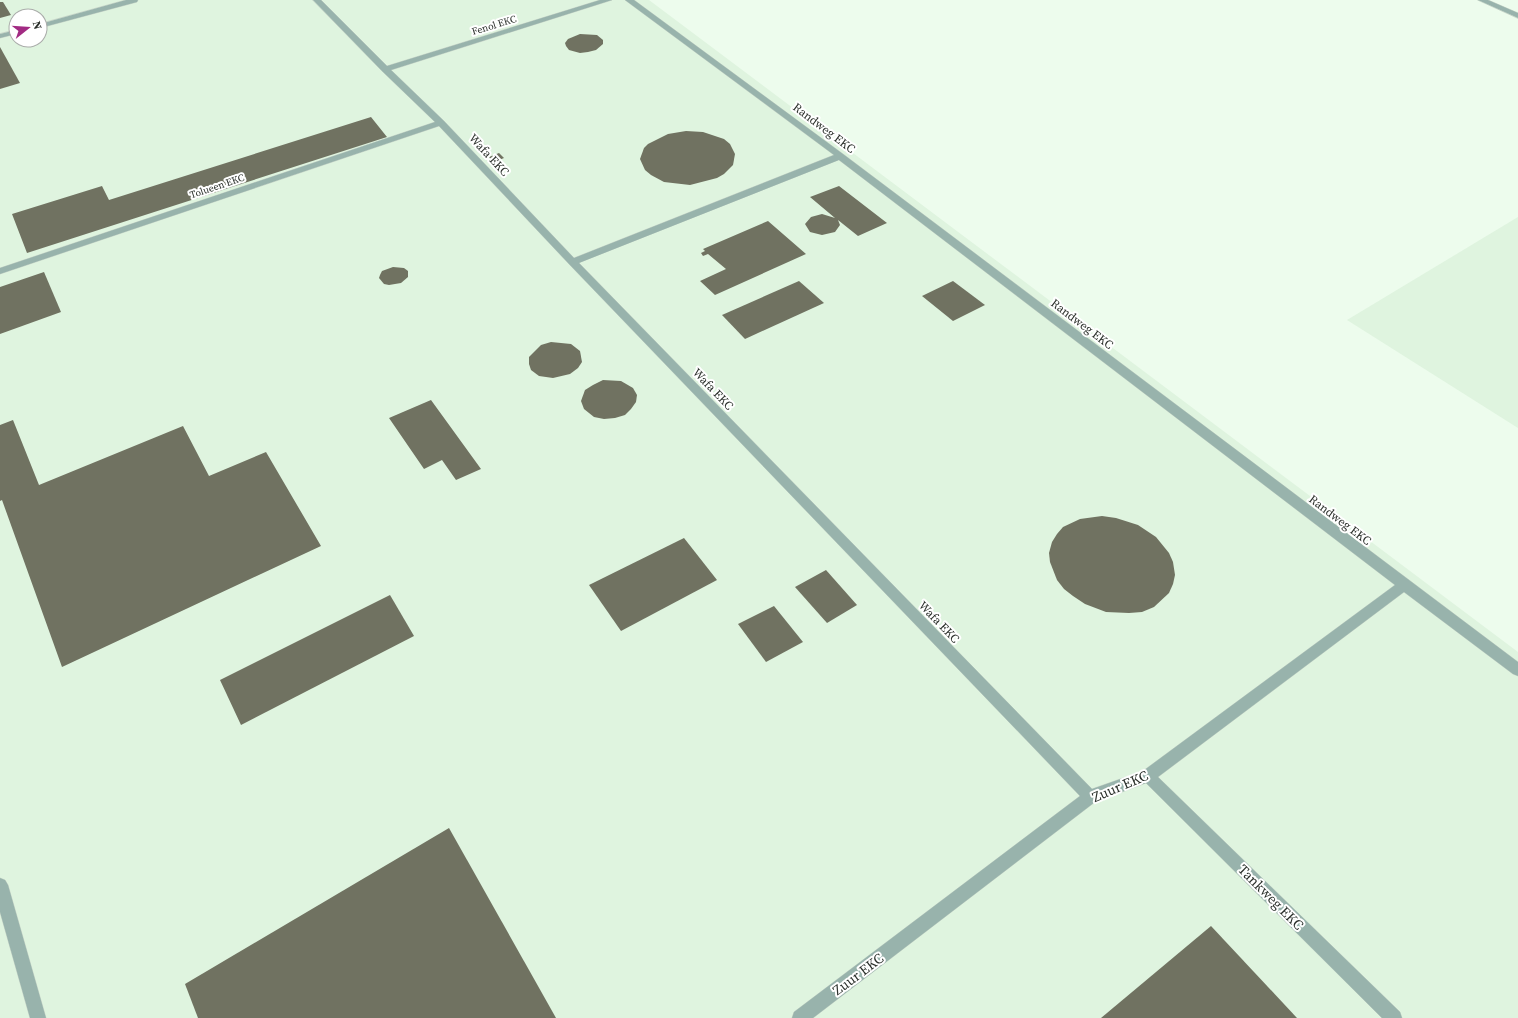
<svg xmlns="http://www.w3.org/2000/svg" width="1518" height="1018" font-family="'Source Serif 4',serif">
	<rect width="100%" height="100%" fill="#edfced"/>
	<g fill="#dff4df" fill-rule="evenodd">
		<path d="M0,0H649L1518,652V1018H0ZM16,16H40V40H16Z"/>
		<polygon points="1518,217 1518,428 1347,320"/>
	</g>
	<g fill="#707261">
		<polygon points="0,2 3,2 11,15 0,18"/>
		<polygon points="580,34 597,35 603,40 603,44 596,50 588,52 580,53 569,50 566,46 565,43 568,39"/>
		<polygon points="0,47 20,83 0,89"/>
		<polygon points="371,117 387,137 27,253 12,214 102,186 109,200"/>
		<polygon points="686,131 703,132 724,139 730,144 735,154 733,165 724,174 717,178 690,185 664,182 651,175 645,170 640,159 644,148 648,144 668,134"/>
		<polygon points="499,153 504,158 494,162 489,157"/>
		<polygon points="839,186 887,223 858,236 838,220 840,225 835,232 822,235 810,232 805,224 811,217 822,214 835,218 810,197"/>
		<polygon points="768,221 806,254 715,295 700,281 726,269 708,254 703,256 701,253 705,251 703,249"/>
		<polygon points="393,267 404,268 408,271 408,277 401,283 389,285 384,284 379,278 380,275 382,271"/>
		<polygon points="44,272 61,312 0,334 0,287"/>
		<polygon points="799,281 824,303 745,339 722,315"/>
		<polygon points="953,281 985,305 953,321 922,296"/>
		<polygon points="551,342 571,344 580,351 582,362 578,368 570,374 553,378 539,376 531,370 529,364 529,357 541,345"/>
		<polygon points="603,380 621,381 633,388 637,395 636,402 631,409 625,415 615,418 604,419 594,417 584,409 581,401 585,390 593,385"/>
		<polygon points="431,400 481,469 456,480 442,460 424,469 389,418"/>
		<polygon points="13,420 39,485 183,426 209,476 266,452 321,546 62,667 2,500 0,501 0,425"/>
		<polygon points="1102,516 1116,518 1138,525 1156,537 1169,553 1173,562 1175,575 1173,584 1169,593 1154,607 1142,612 1129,613 1106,612 1085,604 1073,596 1064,589 1057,580 1050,562 1049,553 1052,542 1057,534 1063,527 1080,519"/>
		<polygon points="684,538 717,580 621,631 589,585"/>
		<polygon points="826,570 857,605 827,623 795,587"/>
		<polygon points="390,595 414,636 241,725 220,680"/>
		<polygon points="774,606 803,642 766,662 738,624"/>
		<polygon points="449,828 556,1018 198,1018 185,984"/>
		<polygon points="1211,926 1297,1018 1101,1018"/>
	</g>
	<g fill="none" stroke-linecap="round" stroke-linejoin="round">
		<defs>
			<g id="lane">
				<polygon points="126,0 138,0 137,2 40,28 40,24"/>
				<path d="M313,0H321L387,66L600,0H612L391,70L444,121L574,258L834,155L625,0H634L843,154L1518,662V676L1513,674L1404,592L1158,777L1400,1012L1402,1018H1382L1146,783L1095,802L813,1018H792L794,1012L1080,796L569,264L439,126L0,274V268L435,122L382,71ZM839,160L1395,585L1143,771L1092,789L579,263Z"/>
				<polygon points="16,30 16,34 0,38 0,34"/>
				<polygon points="0,878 5,880 8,885 46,1018 30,1018 0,912"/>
			</g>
			<polygon id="street" points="1478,0 1488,0 1518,13 1518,18"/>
		</defs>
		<use href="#lane" stroke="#cad7ca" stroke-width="1"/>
		<use href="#street" stroke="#cad7ca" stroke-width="1"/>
		<use href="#lane" fill="#98b3ac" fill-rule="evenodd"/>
		<use href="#street" fill="#98b3ac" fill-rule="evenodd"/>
	</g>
	<g text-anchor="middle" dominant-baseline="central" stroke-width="4" stroke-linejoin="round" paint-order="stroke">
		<g font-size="10" fill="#2a2f2a" stroke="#fff">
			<text transform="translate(494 25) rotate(-17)">Fenol EKC</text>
			<text transform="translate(217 186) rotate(-19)">Tolueen EKC</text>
		</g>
		<g font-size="12" fill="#2a2f2a" stroke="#fff">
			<text transform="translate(824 128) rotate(37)">Randweg EKC</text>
			<text transform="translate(489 155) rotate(47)">Wafa EKC</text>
			<text transform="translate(1082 324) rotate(37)">Randweg EKC</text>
			<text transform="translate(713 389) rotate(46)">Wafa EKC</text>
			<text transform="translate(1340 520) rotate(37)">Randweg EKC</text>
			<text transform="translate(939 622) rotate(46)">Wafa EKC</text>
		</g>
		<g font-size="14" fill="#2a2f2a" stroke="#fff">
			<text transform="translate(1120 786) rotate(-23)">Zuur EKC</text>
			<text transform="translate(1271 897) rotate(45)">Tankweg EKC</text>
			<text transform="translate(858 974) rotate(-37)">Zuur EKC</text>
		</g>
	</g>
	<g transform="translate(28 28) rotate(73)"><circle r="19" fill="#ffffff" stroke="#aaacaa"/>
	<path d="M0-3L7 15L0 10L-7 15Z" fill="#a22b83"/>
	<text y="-6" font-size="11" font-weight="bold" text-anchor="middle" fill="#2a2f2a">N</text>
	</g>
</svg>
